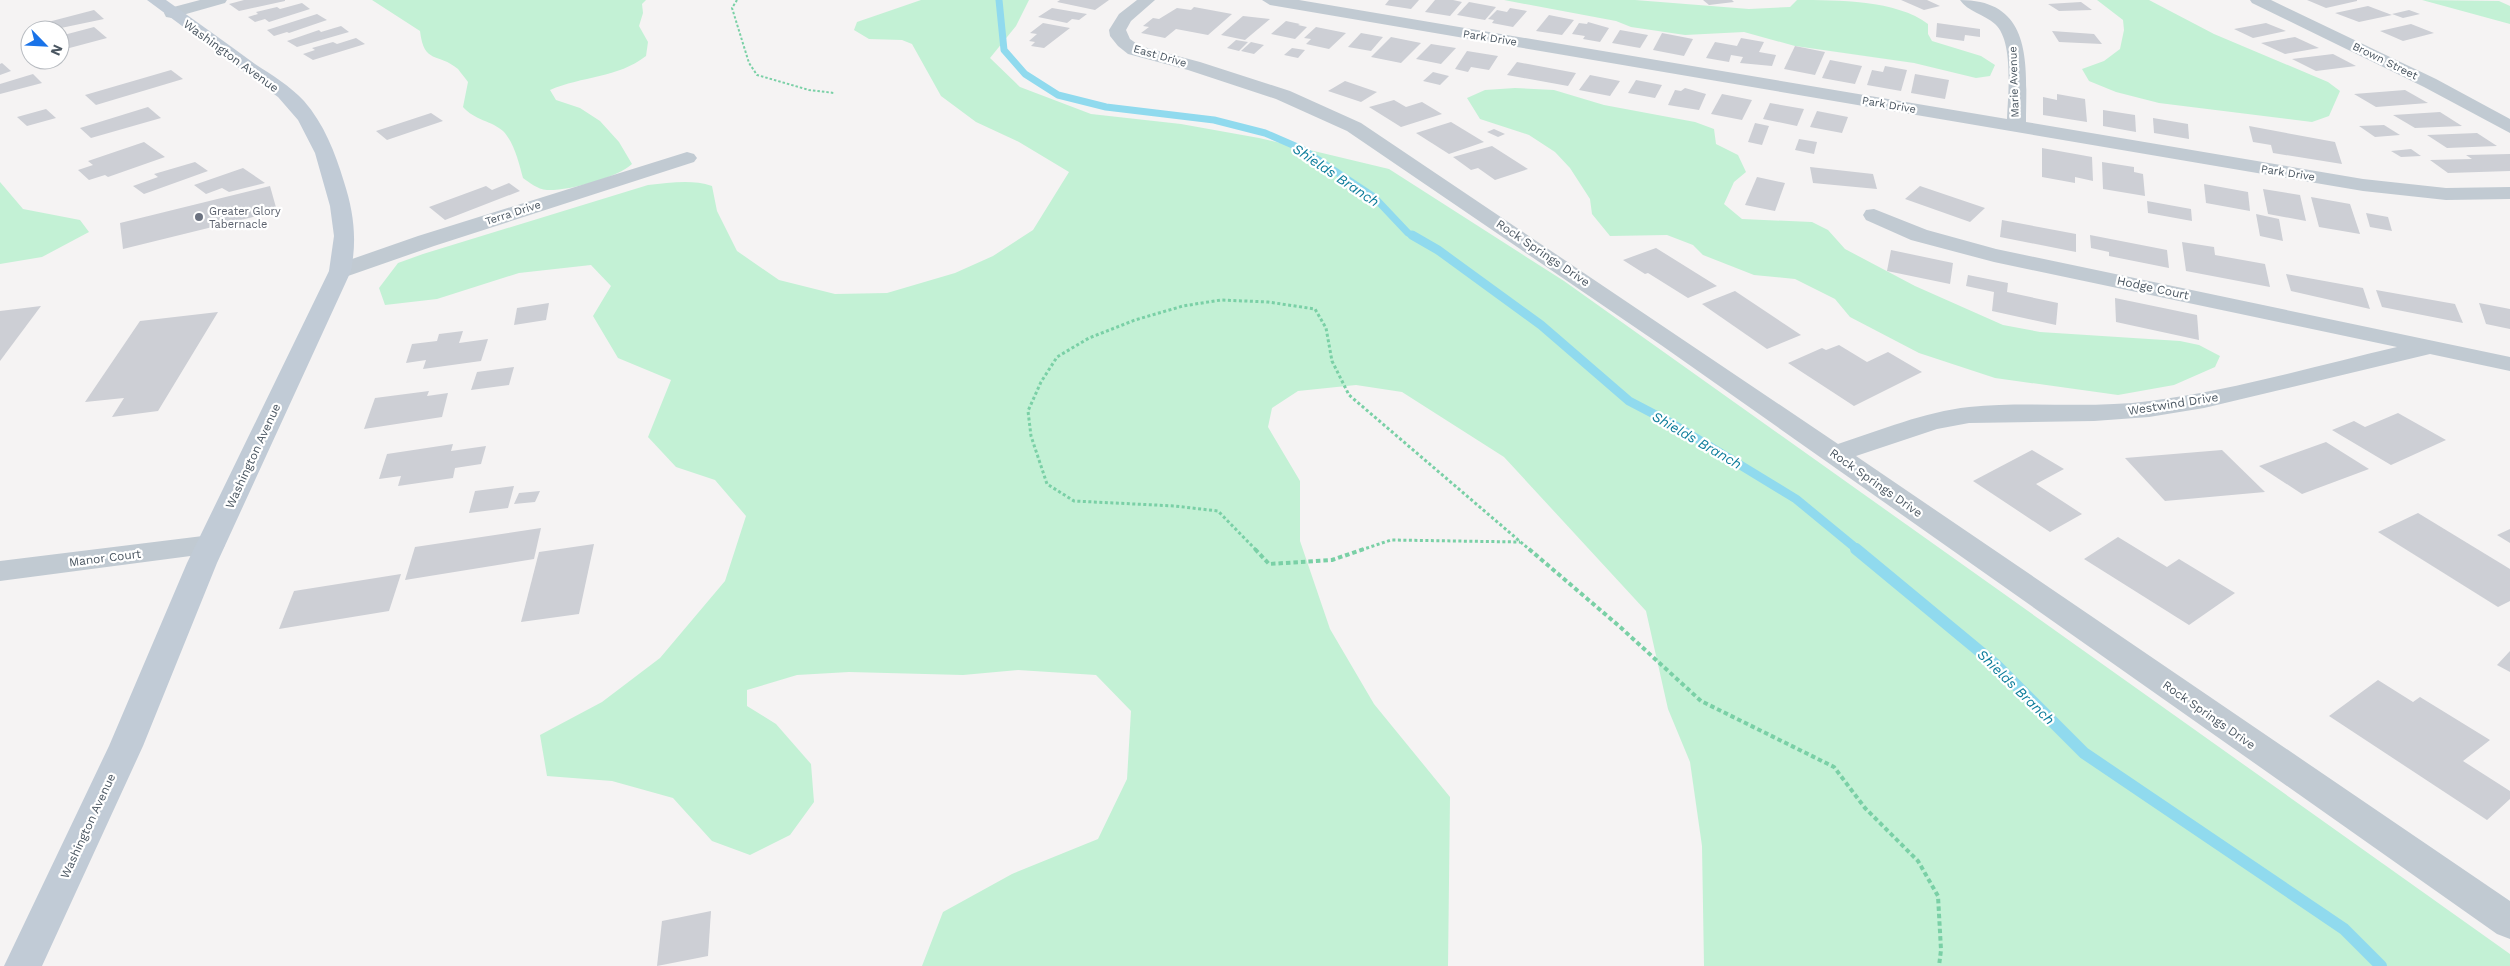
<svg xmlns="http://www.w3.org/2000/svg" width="2510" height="966" font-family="'Work Sans',sans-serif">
	<rect width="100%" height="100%" fill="#f5f3f3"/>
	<g fill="#c3f1d5">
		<path d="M372,0H646L642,4L643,13L639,26L648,42L646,56C618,78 582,76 550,90L556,100L580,108L600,121L619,142L632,164C617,178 568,191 547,190C537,189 530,183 523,178C519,163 514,142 503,131C492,121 474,120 463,107L468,82C465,78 461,73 458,69C438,52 424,65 420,31Z"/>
		<path d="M921,0H1029L1016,26L990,58L1020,87L1091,114L1181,124L1259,138L1389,169L1564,281L2510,954V966H1704L1702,846L1690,762L1668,709L1646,611L1504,457L1402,392L1356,385L1298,391L1272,408L1268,427L1300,481V541L1330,629L1374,704L1450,797L1448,966H922L943,912L1012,874L1098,839L1127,779L1131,711L1096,675L1018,670L963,675L849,672L797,675L747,690V706L776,724L811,764L814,802L790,835L750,855L712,841L673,798L612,781L547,776L540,735L602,702L660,658L725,581L746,516L715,480L676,467L648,437L671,380L618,358L593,316L611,286L591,265L519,273L437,299L385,305L379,288L398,263L423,254L648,185C670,183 691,179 712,186L717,211L737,251L779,280L835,294L887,293L955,273L993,256L1033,230L1069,172L1019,142L976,122L941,96L912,44L902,40L869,39L854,30L857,22Z"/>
		<path d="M1504,0H1635L1749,9L1790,7L1797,0C1837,0 1897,0 1928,24V34L1932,41L1981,56L1995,65L1990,76L1976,78L1914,63L1795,46L1744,32L1685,35L1631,27L1616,21Z"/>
		<polygon points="2097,0 2149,0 2214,34 2328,82 2340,91 2329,116 2312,122 2159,103 2116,92 2089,81 2082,69 2104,61 2120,49 2124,30 2123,20"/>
		<polygon points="2422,0 2499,1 2510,6 2510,24"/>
		<polygon points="1515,88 1554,90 1604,105 1695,122 1714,129 1716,144 1738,155 1746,172 1734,182 1724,204 1742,219 1812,222 1828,230 1845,249 1915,286 2003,325 2040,332 2180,341 2199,345 2220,356 2215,367 2174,385 2118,395 1995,378 1919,353 1850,317 1835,299 1795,279 1754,275 1703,255 1693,245 1667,235 1610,236 1592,214 1590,199 1570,168 1555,152 1529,135 1480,119 1467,98 1485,90"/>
		<polygon points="0,182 23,209 80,220 89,232 42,257 0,264"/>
	</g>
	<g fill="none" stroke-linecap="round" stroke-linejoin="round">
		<polyline stroke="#90daee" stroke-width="7" points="999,0 1004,50 1025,74 1058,95 1106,107 1214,120 1265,133 1302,149 1374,197 1408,233 1415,237"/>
		<polyline stroke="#90daee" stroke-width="9" points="1412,235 1438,250 1541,325 1629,401 1673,424 1796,499 1858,550"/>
		<polyline stroke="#90daee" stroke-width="12" points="1856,549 1995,664 2084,753 2344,929 2381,966"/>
	</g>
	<g fill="#cdcfd5">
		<polygon points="244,0 285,0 285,1 239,11 229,4"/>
		<polygon points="1060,0 1109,0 1095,10 1057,2"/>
		<polygon points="1389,0 1419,0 1411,9 1385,5"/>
		<polygon points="1435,0 1453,0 1462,2 1450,16 1425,12"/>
		<polygon points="1703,0 1732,0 1734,2 1709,5"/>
		<polygon points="1901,0 1927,0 1940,6 1924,10"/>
		<polygon points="2307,0 2357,0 2357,1 2326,8"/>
		<polygon points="1469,2 1496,7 1485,20 1457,15"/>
		<polygon points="2081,2 2092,10 2059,11 2048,4"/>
		<polygon points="302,3 310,9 269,22 265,19 255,22 248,17 258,14 256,12 277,7 280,9"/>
		<polygon points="2368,6 2392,15 2359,22 2335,13"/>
		<polygon points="1194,7 1232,14 1208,35 1176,29 1165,38 1141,33 1149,27 1143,26 1153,18 1159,19 1177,8 1191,10"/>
		<polygon points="1052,8 1087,14 1079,20 1072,19 1067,23 1038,17"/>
		<polygon points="1510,8 1527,11 1513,27 1492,23 1494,20 1488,19 1497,10 1507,12"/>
		<polygon points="94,10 104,19 56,29 48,22"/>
		<polygon points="2409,10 2420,14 2403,18 2392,14"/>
		<polygon points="317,14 327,20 289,33 287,32 274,36 267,30"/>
		<polygon points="1549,15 1574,20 1562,35 1536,31"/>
		<polygon points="1243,16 1270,19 1245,40 1221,35"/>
		<polygon points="1286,21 1300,24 1298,25 1307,27 1295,39 1271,34"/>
		<polygon points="1588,22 1609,28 1600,42 1583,39 1585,36 1572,34 1579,23 1587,24"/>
		<polygon points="1043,23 1070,28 1044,48 1031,46 1035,42 1029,41 1037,34 1030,33"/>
		<polygon points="1937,23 1980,29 1980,37 1965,35 1964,41 1936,37"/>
		<polygon points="2266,23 2286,31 2253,38 2234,29"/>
		<polygon points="2411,24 2434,33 2403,41 2380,31"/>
		<polygon points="341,26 349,32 297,47 287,41 319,30 321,32"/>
		<polygon points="94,27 107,38 62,50 60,48 60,36"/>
		<polygon points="1316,27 1346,33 1329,49 1306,44 1311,39 1304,38"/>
		<polygon points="1620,30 1648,35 1640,48 1612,43"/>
		<polygon points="2052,31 2094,34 2102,44 2059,42"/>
		<polygon points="1361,33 1383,37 1371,51 1348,47"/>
		<polygon points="1662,33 1693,39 1684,56 1653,50"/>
		<polygon points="1391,37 1421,43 1401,63 1371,57"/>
		<polygon points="2295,37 2319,48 2285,54 2261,43"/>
		<polygon points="356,38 365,44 313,60 303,54 315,50 312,48 333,42 337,44"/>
		<polygon points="1741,38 1764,42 1759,52 1776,55 1772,66 1740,63 1743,57 1731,55 1729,62 1706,58 1715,42 1737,46"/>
		<polygon points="1236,40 1248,42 1239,51 1227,48"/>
		<polygon points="1251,42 1264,45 1254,54 1241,51"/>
		<polygon points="1431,44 1456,48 1441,64 1416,59"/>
		<polygon points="1795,46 1825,52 1815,75 1784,69"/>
		<polygon points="1292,48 1305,50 1298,58 1284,55"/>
		<polygon points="1467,51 1498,56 1489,70 1471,67 1468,72 1455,69"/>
		<polygon points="2333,54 2356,66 2316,71 2292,59"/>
		<polygon points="1830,60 1862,66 1855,84 1822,78"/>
		<polygon points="1517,62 1576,73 1568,86 1507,75"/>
		<polygon points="2,63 11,71 0,75 0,64"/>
		<polygon points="1885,66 1907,70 1901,91 1867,85 1872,70 1883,72"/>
		<polygon points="171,70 183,79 96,105 85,95"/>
		<polygon points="1433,72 1449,76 1440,85 1423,81"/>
		<polygon points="33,74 42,83 0,94 0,84"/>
		<polygon points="1915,74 1949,80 1945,99 1911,93"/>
		<polygon points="1590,75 1620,81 1610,96 1579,90"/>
		<polygon points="1636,80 1662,85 1655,98 1628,93"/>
		<polygon points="1345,81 1377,92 1361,102 1328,91"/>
		<polygon points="1685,88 1706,94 1699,110 1668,105 1675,90 1681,91"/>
		<polygon points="2405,90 2428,103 2376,107 2354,94"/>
		<polygon points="1722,94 1752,100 1742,120 1711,114"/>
		<polygon points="2057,94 2085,99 2087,122 2043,115 2043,97 2057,100"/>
		<polygon points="1394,100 1406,107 1422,102 1442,114 1401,127 1369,107"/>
		<polygon points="1770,103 1804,109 1797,126 1763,119"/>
		<polygon points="148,107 161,118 91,138 80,128"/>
		<polygon points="46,109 56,118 27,126 17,117"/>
		<polygon points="2103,110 2135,115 2136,132 2103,126"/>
		<polygon points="1817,111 1848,117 1842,133 1810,127"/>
		<polygon points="2440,112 2462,126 2415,128 2393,115"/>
		<polygon points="431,113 443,121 387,140 376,131"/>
		<polygon points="2153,118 2188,124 2189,139 2154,133"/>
		<polygon points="1451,122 1484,142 1449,154 1416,133"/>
		<polygon points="1755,123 1769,126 1762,145 1748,142"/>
		<polygon points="2384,125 2400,135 2375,137 2359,126"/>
		<polygon points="2249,126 2335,142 2342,164 2273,153 2271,145 2253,142"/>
		<polygon points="1494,129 1505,134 1498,137 1487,132"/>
		<polygon points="2477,133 2497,146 2447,148 2427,135"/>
		<polygon points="1799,139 1817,142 1814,154 1795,150"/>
		<polygon points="144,142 165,157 108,177 105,175 89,180 78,170 93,165 88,161"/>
		<polygon points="1492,146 1528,169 1495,180 1478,168 1471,170 1453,157"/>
		<polygon points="2042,148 2092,157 2093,181 2075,177 2075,183 2042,177"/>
		<polygon points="2411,149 2421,156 2401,157 2391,151"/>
		<polygon points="2510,154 2510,171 2448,173 2430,160 2472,159 2466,155"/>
		<polygon points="195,162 208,171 144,194 133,186 158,177 154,174"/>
		<polygon points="2102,162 2134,167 2134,172 2143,174 2145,196 2103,189"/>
		<polygon points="1810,167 1873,174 1877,189 1813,183"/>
		<polygon points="243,168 265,183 229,192 222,188 206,194 194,185"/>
		<polygon points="1757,177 1785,183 1775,211 1745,205"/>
		<polygon points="509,183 520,191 445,220 429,207 486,186 492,190"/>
		<polygon points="2204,184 2248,192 2250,211 2206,203"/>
		<polygon points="270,186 277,211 123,249 120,223"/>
		<polygon points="1920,186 1985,208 1970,222 1905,199"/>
		<polygon points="2263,189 2300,195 2306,221 2268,214"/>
		<polygon points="2311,197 2350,204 2360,234 2319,227"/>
		<polygon points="2147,201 2191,209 2192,221 2148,213"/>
		<polygon points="2366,213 2388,217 2392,231 2370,227"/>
		<polygon points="2256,214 2279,219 2283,241 2260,236"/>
		<polygon points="2002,220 2076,234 2076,252 2000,237"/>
		<polygon points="2090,235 2167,250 2169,268 2109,256 2109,252 2091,248"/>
		<polygon points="2182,242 2214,247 2215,255 2265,264 2270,287 2186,271"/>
		<polygon points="1656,248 1717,286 1688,298 1648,273 1645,274 1623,260"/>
		<polygon points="1891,250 1953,263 1950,284 1887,271"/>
		<polygon points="2286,274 2363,288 2370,309 2291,291"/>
		<polygon points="1968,275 2008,283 2007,292 2058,303 2056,325 1992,311 1994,292 1966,286"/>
		<polygon points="2376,290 2455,304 2463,323 2382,307"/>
		<polygon points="1735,291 1801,335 1767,349 1702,304"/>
		<polygon points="2115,298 2197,315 2199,340 2116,322"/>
		<polygon points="549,303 546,320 514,325 517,308"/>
		<polygon points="2479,303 2510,309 2510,329 2486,324"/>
		<polygon points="41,306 0,361 0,311"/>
		<polygon points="218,312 158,411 112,417 124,398 85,402 140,321"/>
		<polygon points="463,331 459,343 488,339 481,361 423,369 426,360 406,363 412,344 437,341 439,334"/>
		<polygon points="1839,345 1867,362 1888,352 1922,372 1854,406 1788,363 1822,348 1826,350"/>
		<polygon points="514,367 509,385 471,390 477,372"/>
		<polygon points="429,391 427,396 448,393 442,417 364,429 375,398"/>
		<polygon points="2398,413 2446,440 2391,465 2332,430 2354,421 2365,427"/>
		<polygon points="2326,442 2369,469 2302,494 2259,466"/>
		<polygon points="453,444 451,451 486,446 481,464 455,468 453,478 398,486 401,476 379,479 387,454"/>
		<polygon points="2032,450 2064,469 2036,484 2082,514 2050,532 1973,481"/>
		<polygon points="2222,450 2265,492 2165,501 2125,458"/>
		<polygon points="514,486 508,508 469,513 475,491"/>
		<polygon points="540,491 535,502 514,504 519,493"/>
		<polygon points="2418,513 2510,569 2510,601 2498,607 2378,532"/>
		<polygon points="541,528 534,559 405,580 415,547"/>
		<polygon points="2510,529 2510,543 2497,535"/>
		<polygon points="2118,537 2167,567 2179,559 2235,593 2189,625 2084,559"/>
		<polygon points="594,544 579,614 521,622 539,552"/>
		<polygon points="401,574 389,611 279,629 294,591"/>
		<polygon points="2510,651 2510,672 2497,665"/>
		<polygon points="2378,680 2413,702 2420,697 2490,740 2463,761 2510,791 2510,799 2487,820 2329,716"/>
		<polygon points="711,911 708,956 657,966 662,921"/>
	</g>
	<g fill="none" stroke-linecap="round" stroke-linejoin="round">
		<polyline stroke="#7ad0a6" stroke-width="2" stroke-dasharray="2.5 2" stroke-linecap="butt" points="737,0 732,8 749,63 757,75 809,90 834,93"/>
		<g stroke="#7ad0a6" stroke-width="3" stroke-dasharray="3 2.5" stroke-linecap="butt">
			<polyline points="1256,550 1218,511 1175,506 1074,501 1047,484 1031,436 1028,411 1041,382 1057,357 1089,338 1135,320 1183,306 1221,300 1268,302 1315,309 1326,328 1332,361 1349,395 1530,550"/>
			<polyline points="1361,550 1391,540 1520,542"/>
		</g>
		<g stroke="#7ad0a6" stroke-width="4" stroke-dasharray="4.5 3" stroke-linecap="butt">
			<polyline points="1255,549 1269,564 1332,560 1364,549"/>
			<polyline points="1529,549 1619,626 1701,701 1834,767 1865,808 1918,861 1938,896 1941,950 1939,966"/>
		</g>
		<g fill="#c1cad2" fill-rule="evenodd">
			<polygon points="200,0 227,0 225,3 172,18 166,17 164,13 166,9"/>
			<path d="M1137,0H1155L1131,21L1126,30L1130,39L1140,46L1200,62L1290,91L1361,123L1838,444C1881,430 1924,412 1969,407C2029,401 2090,409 2150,401C2233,390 2316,366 2397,347L1994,262L1911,240L1866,220L1863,215L1866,210L1874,209L1927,230L1996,249L2510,357V371L2430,354L2204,408L2149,417L2094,421L1969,423L1937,429L1856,456L2510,901V939L2497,934L1661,345L1347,131L1276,99L1188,70L1128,54L1118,46L1110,36L1109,30L1119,14Z"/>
			<path d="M1262,0H1299L2007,119C2008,95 2014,41 1995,24C1985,15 1967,11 1960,0C2035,0 2026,68 2026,122L2363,179L2446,188L2510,187V199L2446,200L2363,191L1270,5Z"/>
			<polygon points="687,152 694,154 697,158 694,162 434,246 348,276 340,278 332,276 329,271 332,266 418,236"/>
			<polygon points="211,535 221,538 225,545 221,552 0,581 0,561"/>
		</g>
		<polygon fill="#c1cad2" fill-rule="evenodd" points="2250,0 2271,0 2436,79 2510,119 2510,133 2424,87 2252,3"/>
		<path fill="#c1cbd6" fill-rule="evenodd" d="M147,0H166C196,21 226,43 255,64C272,75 290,86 304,101C324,124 335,152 344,182C354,213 357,239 351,271L217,563L143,746L42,966H4L109,746L187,563L329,271L334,236L330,206L315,153L298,120L278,97Z"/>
	</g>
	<circle fill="#6b7280" stroke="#fff" stroke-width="2" cx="199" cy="217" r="5"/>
	<g text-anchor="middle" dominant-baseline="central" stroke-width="4.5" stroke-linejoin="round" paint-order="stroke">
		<g font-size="11" fill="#4a5661" stroke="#fff">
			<text transform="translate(1490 38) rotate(9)">Park Drive</text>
			<text transform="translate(1160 56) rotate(16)">East Drive</text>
			<text transform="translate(2385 61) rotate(26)">Brown Street</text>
			<text transform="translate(2014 82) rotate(-92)">Marie Avenue</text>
			<text transform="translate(1889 105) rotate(10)">Park Drive</text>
			<text transform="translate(2288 173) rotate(9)">Park Drive</text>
			<text transform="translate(513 213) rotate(-18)">Terra Drive</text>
		</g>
		<g font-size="11" fill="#5b616d" stroke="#fff" text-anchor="start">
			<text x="209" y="211">Greater Glory<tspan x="209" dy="13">Tabernacle</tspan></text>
		</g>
		<g font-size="12" fill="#4a5661" stroke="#fff">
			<text transform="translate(231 56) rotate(36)">Washington Avenue</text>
			<text transform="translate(1543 253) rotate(34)">Rock Springs Drive</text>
			<text transform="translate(2153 288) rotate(12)">Hodge Court</text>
			<text transform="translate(2173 404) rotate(-9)">Westwind Drive</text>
			<text transform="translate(253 456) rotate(-65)">Washington Avenue</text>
			<text transform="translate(1876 483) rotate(35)">Rock Springs Drive</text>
			<text transform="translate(105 558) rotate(-7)">Manor Court</text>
			<text transform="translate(2209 715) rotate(35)">Rock Springs Drive</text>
			<text transform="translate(88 826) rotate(-65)">Washington Avenue</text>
		</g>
		<g font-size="14" font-style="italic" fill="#0c7c9b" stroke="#fff">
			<text transform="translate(1336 175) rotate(34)">Shields Branch</text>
			<text transform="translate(1697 440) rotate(30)">Shields Branch</text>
			<text transform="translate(2016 687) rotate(44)">Shields Branch</text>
		</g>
	</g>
	<g transform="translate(45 45) rotate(114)"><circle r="24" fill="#ffffff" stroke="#b7bbc0"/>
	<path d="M0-4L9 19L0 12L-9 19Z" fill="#1a73e8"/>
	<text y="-8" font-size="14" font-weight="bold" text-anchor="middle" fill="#4a5661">N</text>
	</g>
</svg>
